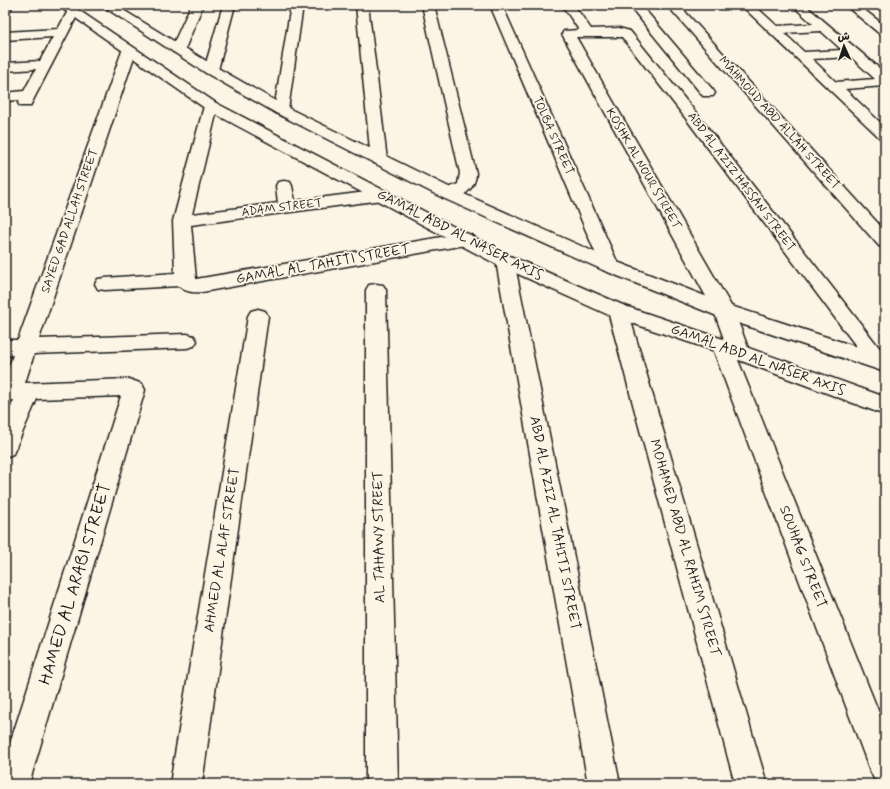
<svg xmlns="http://www.w3.org/2000/svg" width="890" height="789" font-family="Mynerve,'Playpen Sans Arabic',sans-serif">
	<rect width="100%" height="100%" fill="#fcf5e5"/>
	<filter id="ink" filterUnits="userSpaceOnUse"><feTurbulence type="fractalNoise" baseFrequency=".025" numOctaves="2"/><feDisplacementMap in="SourceGraphic" scale="8" xChannelSelector="R" yChannelSelector="G"/><feConvolveMatrix kernelMatrix="1 2 1 2 8 2 1 2 1" color-interpolation-filters="sRGB"/></filter>
	<g filter="url(#ink)">
		<g fill="none" stroke-linecap="round" stroke-linejoin="round">
			<defs>
				<g id="street">
					<polygon points="5,5 13,5 9,12 5,13"/>
					<polygon points="191,5 203,5 185,49 183,52 173,52 171,49"/>
					<polygon points="223,5 235,5 218,70 216,73 206,73 204,70"/>
					<polygon points="291,5 303,5 288,110 286,113 276,113 274,110"/>
					<polygon points="356,5 368,5 387,160 385,163 373,163 371,160"/>
					<path d="M422,5H434L476,173C476,190 459,202 443,198L441,194L443,190L458,184L460,173Z"/>
					<polygon points="490,5 502,5 619,266 617,270 610,272 603,270 601,266"/>
					<polygon points="562,5 574,5 591,29 619,28 630,31 697,114 885,355 885,367 878,369 871,366 687,120 622,37 576,37 734,311 750,353 747,358 738,360 885,728 885,784 874,779 869,768 712,346 715,341 724,339 714,311 562,34 564,31 579,30"/>
					<polygon points="629,5 641,5 713,90 715,93 713,96 703,96"/>
					<polygon points="667,5 679,5 885,231 885,248 879,246"/>
					<path d="M741,5H754L777,26L813,24L792,5H805L885,73V86L845,89L885,127V140L880,138ZM821,31L842,50L804,52L784,33ZM851,57L875,79L836,82L812,59Z"/>
					<polygon points="845,5 858,5 885,26 885,36 881,35"/>
					<polygon points="73,8 79,12 30,106 20,106 18,103 19,100 5,101 5,93 24,91 36,69 5,71 5,63 40,61 53,37 5,40 5,32 58,29 69,9"/>
					<polygon points="129,47 136,51 39,339 187,334 194,336 197,341 194,346 187,348 34,354 25,383 129,379 142,384 145,390 29,784 5,784 5,759 121,396 37,399 13,454 5,457 5,421 14,400 5,400 5,377 13,355 5,356 5,340 18,340 122,51"/>
					<path d="M211,102L216,103L218,106L192,214L278,203L276,186L278,182L284,181L290,182L292,186L295,201L382,190L388,191L390,195L388,199L382,200L191,225L196,279L465,233L471,235L474,239L471,243L465,245L202,292C194,293 185,292 179,286L105,290L98,289L95,284L98,279L105,278L175,273L173,221L204,106L206,103Z"/>
					<polygon points="505,255 512,257 514,261 620,784 588,784 496,261 498,257"/>
					<polygon points="376,284 383,285 386,290 398,784 366,784 366,290 369,285"/>
					<polygon points="618,304 625,306 628,311 767,784 735,784 608,311 611,306"/>
					<polygon points="258,309 265,311 268,316 202,784 170,784 248,316 251,311"/>
				</g>
				<g id="secondary">
					<polygon points="57,5 71,5 216,103 512,257 625,306 729,341 885,397 885,415 715,351 611,316 498,265 206,109"/>
					<polygon points="101,5 115,5 216,67 286,107 455,190 617,262 731,306 885,356 885,372 717,316 603,270 443,198 276,113 206,73"/>
				</g>
			</defs>
			<use href="#street" stroke="#1c1c1c" stroke-width="3"/>
			<use href="#secondary" stroke="#1c1c1c" stroke-width="3"/>
			<use href="#street" fill="#fcf5e5" fill-rule="evenodd"/>
			<use href="#secondary" fill="#fcf5e5" fill-rule="evenodd"/>
		</g>
	</g>
	<g text-anchor="middle" dominant-baseline="central" stroke-width="3.5" stroke-linejoin="round" paint-order="stroke">
		<g font-size="12" fill="#1c1c1c" stroke="#fcf5e5">
			<text transform="translate(779 123) rotate(48)">MAHMOUD ABD ALLAH STREET</text>
			<text transform="translate(553 136) rotate(66)">TOLBA STREET</text>
			<text transform="translate(643 169) rotate(60)">KOSHK AL NOUR STREET</text>
			<text transform="translate(741 182) rotate(53)">ABD AL AZIZ HASSAN STREET</text>
			<text transform="translate(282 208) rotate(-7)">ADAM STREET</text>
			<text transform="translate(70 221) rotate(-71)">SAYED GAD ALLAH STREET</text>
		</g>
		<g font-size="14" fill="#1c1c1c" stroke="#fcf5e5">
			<text transform="translate(460 235) rotate(27)">GAMAL ABD AL NASER AXIS</text>
			<text transform="translate(323 264) rotate(-10)">GAMAL AL TAHITI STREET</text>
			<text transform="translate(758 360) rotate(20)">GAMAL ABD AL NASER AXIS</text>
			<text transform="translate(555 523) rotate(79)">ABD AL AZIZ AL TAHITI STREET</text>
			<text transform="translate(379 537) rotate(-91)">AL TAHAWY STREET</text>
			<text transform="translate(685 548) rotate(74)">MOHAMED ABD AL RAHIM STREET</text>
			<text transform="translate(222 550) rotate(-81)">AHMED AL ALAF STREET</text>
			<text transform="translate(803 557) rotate(69)">SOUHAG STREET</text>
		</g>
		<g font-size="17" fill="#1c1c1c" stroke="#fcf5e5">
			<text transform="translate(75 584) rotate(-73)">HAMED AL ARABI STREET</text>
		</g>
	</g>
	<rect width="890" height="789" fill="none" stroke="#fcf5e5" stroke-width="20"/>
	<rect x="10" y="10" width="870" height="769" fill="none" stroke="#1c1c1c" stroke-width="1.5" filter="url(#ink)"/>
	<g transform="translate(844 46) rotate(357)" stroke="#fcf5e5" stroke-width="3" paint-order="stroke">
	<path d="M0-3L7 15L0 10L-7 15Z" fill="#1c1c1c"/>
	<text y="-6" font-size="11" font-weight="bold" text-anchor="middle" fill="#1c1c1c">ش</text>
	</g>
</svg>
